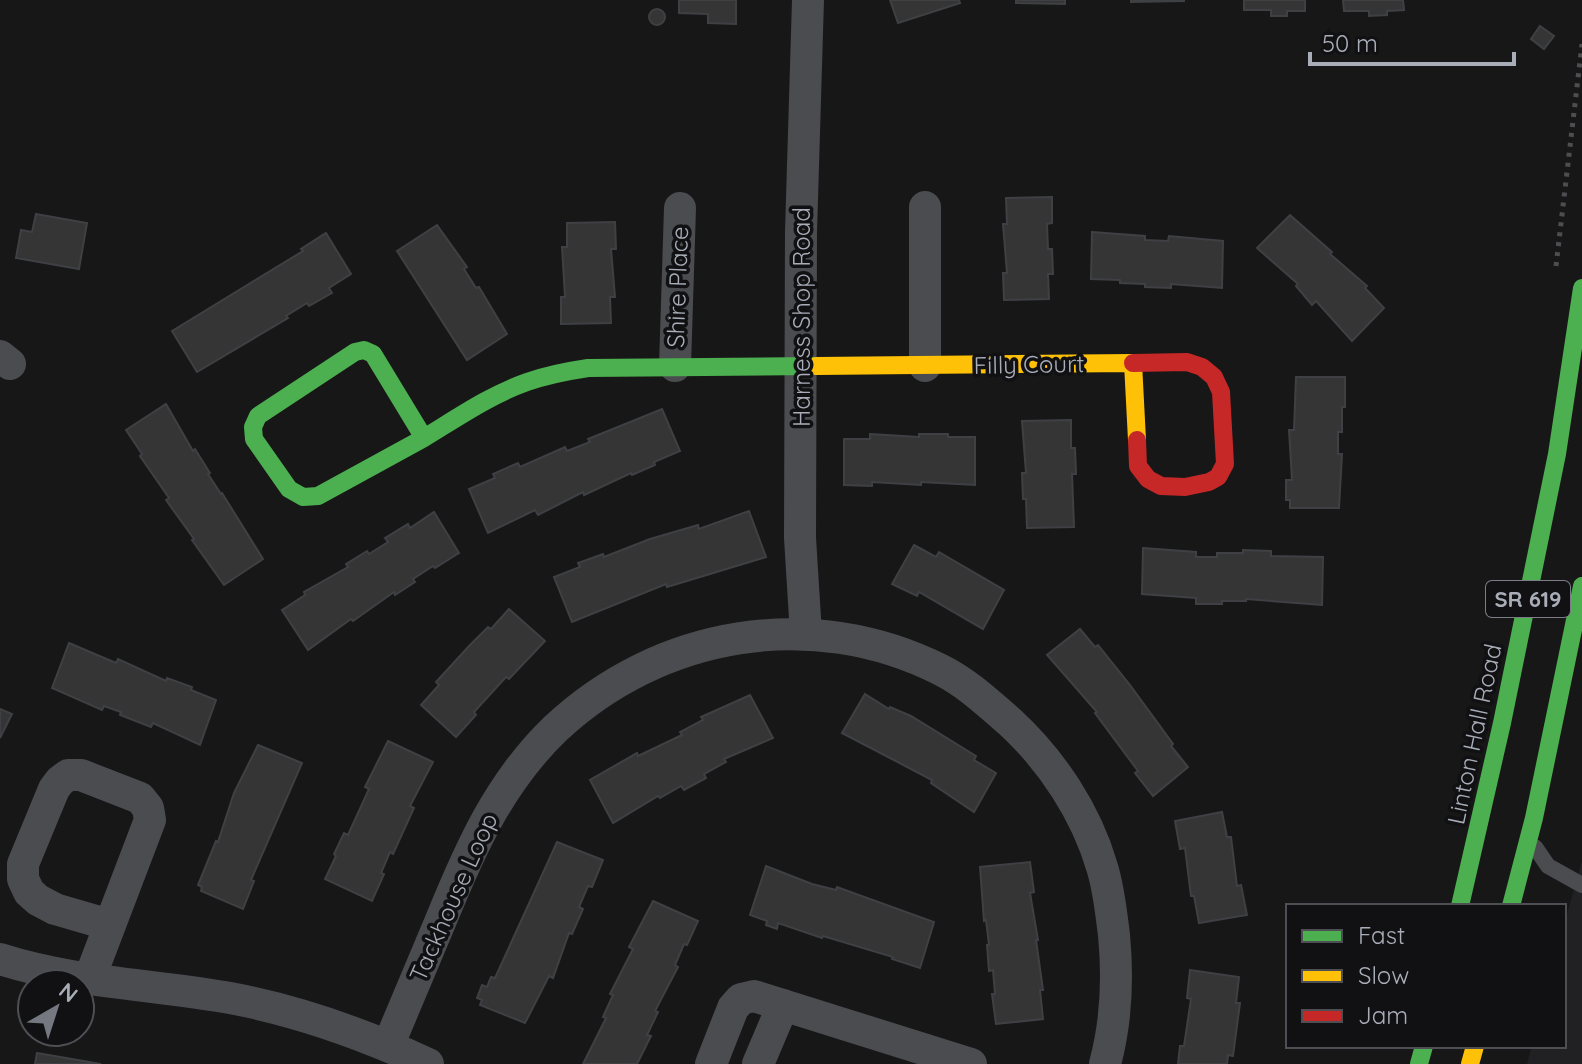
<svg xmlns="http://www.w3.org/2000/svg" width="1582" height="1064" font-family="Quicksand,sans-serif">
	<rect width="100%" height="100%" fill="#171717"/>
	<polygon fill="#212123" points="1582,861 1582,1064 1527,1064 1532,1046 1564,1046 1564,925"/>
	<g fill="#353536" stroke="#3f4043" stroke-width="2">
		<polygon points="679,0 736,0 736,24 708,23 708,14 679,13"/>
		<polygon points="890,0 959,0 960,3 898,23"/>
		<polygon points="1016,0 1065,0 1065,4 1016,3"/>
		<polygon points="1131,0 1184,0 1184,1 1131,2"/>
		<polygon points="1244,0 1305,0 1305,11 1287,11 1287,16 1271,16 1271,10 1244,10"/>
		<polygon points="1343,0 1403,0 1404,10 1387,11 1387,15 1369,16 1369,11 1344,11"/>
		<circle cx="657" cy="17" r="8"/>
		<polygon points="1540,26 1554,36 1544,49 1531,39"/>
		<polygon points="1052,197 1052,223 1047,224 1048,249 1052,249 1053,274 1048,274 1049,299 1004,300 1003,273 1007,273 1003,224 1007,224 1006,198"/>
		<polygon points="36,214 87,223 79,269 16,258 21,230 32,232"/>
		<polygon points="1290,215 1332,252 1330,254 1367,286 1365,288 1384,308 1352,341 1316,301 1312,305 1296,286 1298,284 1257,248"/>
		<polygon points="615,222 616,249 611,249 615,297 610,297 611,323 561,324 561,297 565,297 562,247 567,247 567,223"/>
		<polygon points="437,225 467,267 464,269 476,288 479,287 507,334 467,360 397,251"/>
		<polygon points="1092,232 1145,236 1145,240 1168,241 1169,236 1223,241 1222,288 1171,284 1171,288 1145,287 1145,284 1120,283 1120,280 1091,279"/>
		<polygon points="326,233 351,274 329,288 332,293 309,306 307,303 286,316 288,318 197,372 172,331 303,251 301,249"/>
		<polygon points="1296,377 1345,377 1345,407 1342,407 1342,432 1338,432 1338,454 1342,454 1339,508 1290,508 1290,500 1286,500 1286,480 1292,480 1289,430 1294,430"/>
		<polygon points="166,404 193,451 195,449 210,473 208,474 221,494 222,493 263,559 224,585 192,540 194,539 166,500 169,498 140,456 142,454 126,430"/>
		<polygon points="662,409 680,451 654,462 655,465 632,475 631,473 584,495 583,492 538,515 535,510 488,533 469,489 495,478 493,474 518,463 520,467 565,447 567,451 590,442 588,439"/>
		<polygon points="1071,420 1071,448 1075,448 1076,474 1072,474 1074,527 1027,528 1026,499 1023,499 1022,473 1026,473 1022,421"/>
		<polygon points="870,434 919,437 919,434 948,434 948,437 975,437 975,485 921,482 921,485 872,482 872,486 844,485 844,439 870,439"/>
		<polygon points="749,511 766,557 667,587 666,584 572,622 554,577 580,567 578,563 603,554 604,557 650,539 698,525 699,529"/>
		<polygon points="434,512 459,553 435,568 433,566 413,579 415,582 395,595 394,592 353,621 351,619 308,650 282,610 305,595 304,592 348,567 346,564 367,551 369,554 388,542 385,538 408,524 410,528"/>
		<polygon points="914,545 936,557 939,552 1004,590 983,629 919,592 917,596 892,584"/>
		<polygon points="1143,548 1196,552 1196,557 1217,557 1217,553 1243,553 1243,550 1271,551 1271,556 1323,557 1322,605 1246,599 1246,601 1222,601 1222,604 1196,604 1196,598 1142,594"/>
		<polygon points="509,609 545,641 509,679 506,677 474,712 476,715 456,737 421,705 439,685 436,682 470,645 488,627 491,629"/>
		<polygon points="1080,629 1095,647 1098,645 1130,685 1173,744 1171,746 1188,767 1153,796 1135,773 1138,771 1095,713 1097,712 1047,655"/>
		<polygon points="69,643 116,663 118,659 166,681 167,678 192,687 191,690 216,700 200,745 153,723 151,727 120,715 121,712 104,706 102,710 52,688"/>
		<polygon points="865,694 889,709 890,707 911,716 976,756 974,760 996,773 974,812 931,783 932,780 842,733"/>
		<polygon points="750,695 773,738 724,759 726,762 704,774 706,778 684,790 681,786 660,798 658,796 613,823 590,780 637,753 638,756 682,735 680,732 703,720 701,717"/>
		<polygon points="0,709 12,714 0,738"/>
		<polygon points="388,741 433,762 410,806 414,808 393,854 390,852 381,873 384,874 372,901 325,879 336,856 334,854 344,833 348,835 369,789 365,787"/>
		<polygon points="258,745 302,763 251,880 254,881 243,909 201,891 202,887 198,885 216,841 218,842 234,793"/>
		<polygon points="1222,812 1227,837 1231,837 1237,886 1241,885 1247,915 1199,923 1194,896 1191,896 1185,848 1180,849 1175,821"/>
		<polygon points="557,842 603,860 592,887 588,886 579,907 583,909 572,934 569,933 553,978 549,976 525,1023 480,1005 482,1000 477,998 482,985 487,987 491,977 495,978"/>
		<polygon points="1030,862 1034,892 1030,893 1038,940 1036,940 1043,990 1040,990 1043,1019 996,1024 992,994 995,994 993,970 989,971 987,945 989,945 986,920 984,921 980,867"/>
		<polygon points="766,866 812,884 836,890 837,887 934,922 920,968 892,959 893,957 823,936 822,938 778,923 777,929 766,925 767,921 750,915"/>
		<polygon points="653,901 698,921 687,945 684,944 675,965 678,967 655,1011 658,1012 647,1035 651,1036 637,1064 583,1064 606,1018 603,1017 613,995 610,994 633,949 629,947"/>
		<polygon points="1190,970 1239,977 1236,1003 1240,1003 1233,1056 1228,1055 1227,1064 1178,1064 1180,1046 1184,1046 1191,999 1187,998"/>
		<polygon points="37,1053 101,1064 35,1064"/>
	</g>
	<g fill="none" stroke-linecap="round" stroke-linejoin="round">
		<polyline stroke="#4d4e52" stroke-width="5" stroke-dasharray="4 6" stroke-linecap="butt" points="1556,266 1582,44"/>
		<polyline stroke="#4b4c50" stroke-width="16" points="1535,847 1548,866 1582,885"/>
		<g stroke="#4b4c50" stroke-width="32">
			<polyline points="925,207 925,366"/>
			<polyline points="0,356 10,364"/>
			<polyline points="675,366 680,208"/>
			<polyline points="806,634 800,538 801,232 808,0"/>
			<path d="M0,959C75,983 153,984 230,998C299,1011 364,1034 428,1064"/>
			<polyline points="89,980 150,820 148,808 140,798 81,775 68,775 60,781 54,789 23,864 23,879 29,892 38,900 55,909 110,925"/>
			<path d="M388,1046C406,1004 423,962 441,920C470,849 499,783 555,729C659,631 812,605 941,670C967,683 988,703 1010,722C1052,761 1086,812 1102,867C1109,889 1111,912 1114,935C1118,977 1116,1023 1105,1064"/>
			<polyline points="711,1064 733,1008 741,999 754,996 971,1064"/>
			<polyline points="758,1064 783,1005"/>
		</g>
		<g stroke="#4caf50" stroke-width="18">
			<path d="M424,438L318,496L303,497L289,489L254,439L253,427L258,416L355,352L364,350L373,354L424,438C457,418 490,395 527,382C547,375 568,371 588,368L816,366"/>
			<polyline points="1460,906 1502,723 1557,454 1582,288"/>
			<polyline points="1511,906 1534,818 1582,586"/>
			<polyline points="1419,1064 1424,1046"/>
		</g>
		<g stroke="#ffc107" stroke-width="18">
			<polyline points="816,366 1133,363 1137,440"/>
			<polyline points="1470,1064 1475,1046"/>
		</g>
		<polyline stroke="#c62828" stroke-width="18" points="1133,363 1187,362 1202,367 1214,377 1221,392 1225,464 1218,477 1209,482 1185,487 1161,486 1148,479 1138,466 1137,440"/>
	</g>
	<g text-anchor="middle" dominant-baseline="central" stroke-width="7" stroke-linejoin="round" paint-order="stroke">
		<rect fill="#111113" stroke="#7b7e86" stroke-width="2" x="1486" y="581" width="84" height="36" rx="6"/>
		<g font-size="22" font-weight="bold" fill="#a8adb8">
			<text x="1528" y="599">SR 619</text>
		</g>
		<g font-size="24" fill="#a8adb8" stroke="#111113">
			<text transform="translate(677 287) rotate(-88)">Shire Place</text>
			<text transform="translate(801 317) rotate(-90)">Harness Shop Road</text>
			<text transform="translate(1029 364) rotate(-1)">Filly Court</text>
			<text transform="translate(1474 734) rotate(-78)">Linton Hall Road</text>
			<text transform="translate(453 897) rotate(-66)">Tackhouse Loop</text>
		</g>
	</g>
	<rect x="1286" y="904" width="280" height="144" fill="#111113" stroke="#4d4f55" stroke-width="2"/>
	<rect x="1302" y="930" width="40" height="12" fill="#4caf50" stroke="#4d4f55" stroke-width="2"/>
	<text x="1358" y="944" font-size="24" fill="#a8adb8">Fast</text>
	<rect x="1302" y="970" width="40" height="12" fill="#ffc107" stroke="#4d4f55" stroke-width="2"/>
	<text x="1358" y="984" font-size="24" fill="#a8adb8">Slow</text>
	<rect x="1302" y="1010" width="40" height="12" fill="#c62828" stroke="#4d4f55" stroke-width="2"/>
	<text x="1358" y="1024" font-size="24" fill="#a8adb8">Jam</text>
	<g transform="translate(56 1008) rotate(39)"><circle r="38" fill="#111113" stroke="#4d4f55" stroke-width="2"/>
	<path d="M0-6L14 30L0 20L-14 30Z" fill="#757880"/>
	<text y="-12" font-size="22" font-weight="bold" text-anchor="middle" fill="#a8adb8">N</text>
	</g>
	<path d="M1310 52v12h204v-12" fill="none" stroke="#a8adb8" stroke-width="4"/>
	<text x="1322" y="52" font-size="24" fill="#a8adb8" stroke="#111113" stroke-width="6" paint-order="stroke">50 m</text>
</svg>
